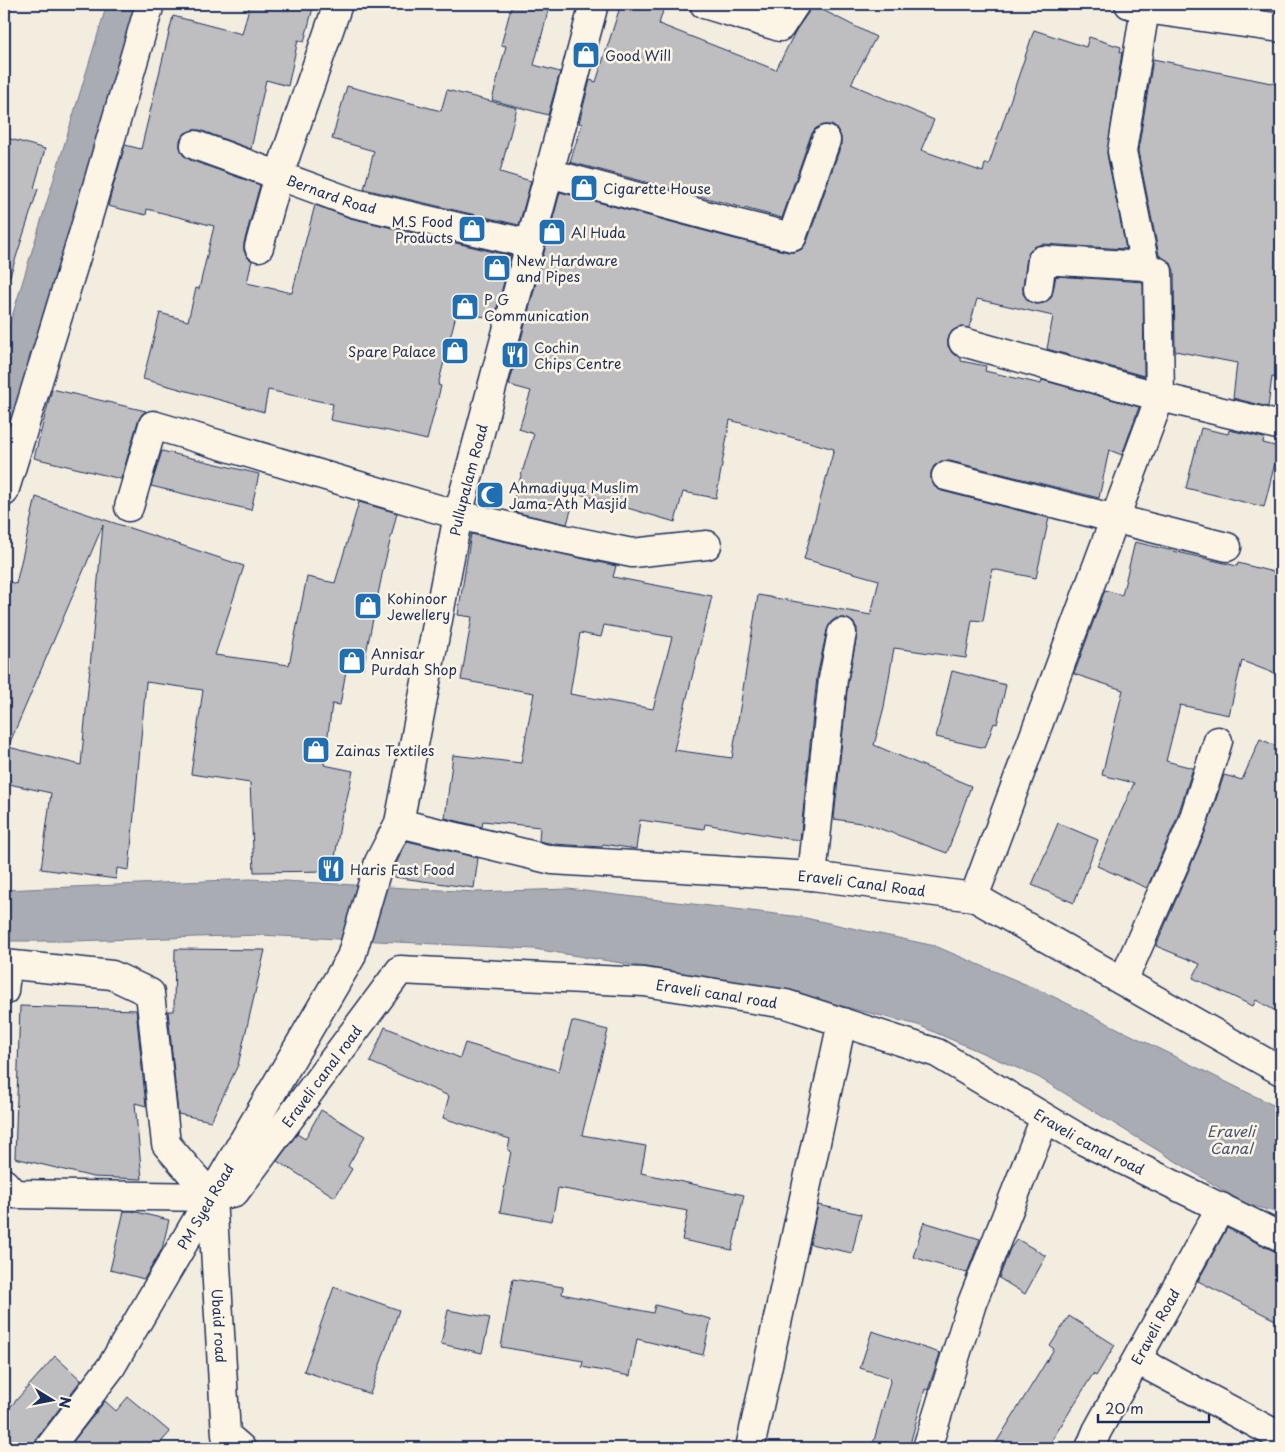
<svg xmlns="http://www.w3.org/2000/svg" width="1285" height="1452" font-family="'Playpen Sans',sans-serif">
	<rect width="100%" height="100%" fill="#f3ede0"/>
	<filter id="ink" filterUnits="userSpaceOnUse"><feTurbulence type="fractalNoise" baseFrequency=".02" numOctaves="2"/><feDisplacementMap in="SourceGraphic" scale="10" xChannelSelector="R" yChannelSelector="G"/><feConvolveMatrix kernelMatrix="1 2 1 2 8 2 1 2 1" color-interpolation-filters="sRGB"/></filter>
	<g filter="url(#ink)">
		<g fill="#a9acb3" stroke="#707a91">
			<polygon points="107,4 141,4 4,473 4,343"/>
			<polygon points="250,879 475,892 568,889 801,917 935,946 1046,993 1281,1109 1281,1214 1244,1203 1038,1077 918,1025 758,985 534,949 260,935 73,941 4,941 4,890"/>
		</g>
		<g fill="#bebec0" stroke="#1b2f5e" fill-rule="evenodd">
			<polygon points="250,4 314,4 304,42 298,40 288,86 266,80 251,149 200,130 193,130 185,133 180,140 180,147 183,155 190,160 260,185 244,243 244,251 248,258 252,260 247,283 292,293 315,205 350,218 511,256 494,319 457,311 438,385 441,386 427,440 389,431 330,420 333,404 268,390 264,412 143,379 160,313 188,321 196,288 199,289 214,226 147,209 146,215 108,206 114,183 125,145 141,149 173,16 242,34"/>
			<polygon points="512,4 550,4 534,65 560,72 548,115 492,100 506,46 501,45"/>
			<path d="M621,4H665L659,24L776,70L796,30L808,13L811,4L876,37L851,84L934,120L921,150L983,172L985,164H989L1034,30L1086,47L1089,37L1121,47L1120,52H1122L1107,154L1126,249L1043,244L1036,246L1030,250L1027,257L1023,287V294L1028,301L1036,304L1044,303L1051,298L1053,291L1056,276L1143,282L1144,376L1047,349L1053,316L977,299L969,328L959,327L952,331L948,338V346L952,353L961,358V361L986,366L985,371L1041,384L1042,380L1139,407L1122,455L1109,450L1099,498L950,461H941L934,466L931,472V481L936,488L942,491L1049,518L1036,578L992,569L983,621L972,620L966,658L894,648L884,707L874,745L971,786L947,853L867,824L834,819L848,681L857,636V628L853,622L845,618H836L831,622L827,630L817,677L800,841L705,824L704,829L640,820L636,849L603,844L602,847L554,844L539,841L540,827L483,821L482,827L445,818L453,755L521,763L534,693L461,680L472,617L458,615L471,534L616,566L613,577L712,596L674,750L732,758L758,595L871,615L879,580L804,559L834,449L730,420L716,498L683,492L675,522L576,493L567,524L510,511L534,434L519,429L531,391L509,385L560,192L735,239L788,252H795L802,249L807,242L841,145V137L837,129L832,125H824L815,129L811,135L782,218L570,162L582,124L579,123L590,80L596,82ZM604,625L672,637L653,709L570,694L580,633L601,637Z"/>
			<polygon points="1153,59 1281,85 1281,223 1278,265 1281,266 1279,310 1281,311 1281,378 1272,377 1268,407 1233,398 1237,363 1175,351 1174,271 1171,263 1159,255 1138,151"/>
			<polygon points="347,86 441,111 447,90 517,108 500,172 531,181 519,225 364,189 374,151 332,139"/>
			<polygon points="4,137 45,149 34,188 38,189 10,276 4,275"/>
			<polygon points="52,389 146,411 142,414 138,421 121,479 34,458"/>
			<polygon points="1201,428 1228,434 1229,430 1264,438 1263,443 1279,447 1264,507 1186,488"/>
			<polygon points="162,451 259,474 251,510 151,486"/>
			<path d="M36,497L244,566L215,655L289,665L307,577L335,583L359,502L397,513L383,570L363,668L347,665L340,705L332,704L324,765L353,771L344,812H342L333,871L254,872L250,783L191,774L203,690L146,682L129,870L117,868L116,879L41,869L51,793L4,783V580L16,584ZM103,525L81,765L8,747Z"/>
			<polygon points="1135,542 1237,566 1238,563 1281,574 1281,676 1242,661 1229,715 1180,705 1166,761 1193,768 1177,818 1147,888 1097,866 1134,783 1102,775 1123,690 1074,674 1105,590 1122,595"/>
			<polygon points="952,671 1006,685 997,724 994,723 985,748 936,737"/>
			<polygon points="1260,739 1281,748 1281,826 1277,855 1281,857 1281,1014 1256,1000 1253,1006 1193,978 1200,964 1156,946 1206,830 1224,775 1242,780"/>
			<polygon points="1058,823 1098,840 1074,903 1032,885"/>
			<polygon points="407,841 478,858 474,888 394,877 396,864"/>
			<polygon points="175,949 265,950 238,1065 211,1121 178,1114 168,1011 174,1011"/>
			<polygon points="20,1006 136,1010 146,1106 135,1103 142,1179 93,1177 15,1158"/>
			<polygon points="572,1021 608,1030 582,1135 646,1146 641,1173 744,1195 732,1250 682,1240 688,1211 558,1188 552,1221 500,1212 511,1151 508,1150 510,1139 443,1118 449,1096 370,1062 385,1027 460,1058 465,1043 559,1071"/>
			<polygon points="321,1110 365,1136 348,1166 352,1169 335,1197 277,1161 297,1134 305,1139"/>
			<polygon points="818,1205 861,1214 852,1253 810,1244"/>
			<polygon points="124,1211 132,1211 169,1220 162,1249 144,1279 110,1270"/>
			<polygon points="924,1222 980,1239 967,1273 913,1257"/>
			<polygon points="1227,1228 1274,1251 1281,1252 1281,1323 1198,1281"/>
			<polygon points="1017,1239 1046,1256 1025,1294 999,1278 1010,1249"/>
			<polygon points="513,1279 563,1287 562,1294 653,1313 655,1305 711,1319 703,1355 637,1339 630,1376 582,1367 583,1361 501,1347"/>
			<polygon points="334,1287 399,1310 370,1394 304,1371"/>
			<polygon points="448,1310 490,1318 482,1353 441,1344"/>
			<polygon points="1069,1316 1115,1345 1096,1376 1093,1374 1047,1448 993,1448 1054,1349 1050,1346"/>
			<polygon points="872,1331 940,1353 928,1390 925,1389 909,1448 872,1448 891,1378 860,1368"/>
			<polygon points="55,1356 81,1380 37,1438 34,1448 21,1448 4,1433 4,1414"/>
			<polygon points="128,1397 170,1432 156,1448 68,1448 105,1401 116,1411"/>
		</g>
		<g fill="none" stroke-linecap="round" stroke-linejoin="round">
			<defs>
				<g id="minor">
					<polyline points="704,4 780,27 795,4"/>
					<polyline points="1129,4 1145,9 1281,28"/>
					<path id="s1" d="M195,145L354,203L530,244"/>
					<polyline points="549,173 739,224 792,237 826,140"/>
					<polyline points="259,247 279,175 338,4"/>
					<polyline points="1038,289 1042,260 1145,266"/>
					<polyline points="963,342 1160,397 1277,425"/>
					<polyline points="946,476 1227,547"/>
					<polyline points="4,492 84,231 150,4"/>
					<polyline points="129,507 153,425 458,515 564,539 632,553 707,545"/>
					<path id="s2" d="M399,823L552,860L812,876L974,897L1281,1071"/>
					<polyline points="812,876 833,679 842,633"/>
					<polyline points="974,897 1160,397 1158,272 1145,266 1122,151 1145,9"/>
					<polyline points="4,964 112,975 150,993 166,1144 212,1197"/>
					<polyline points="1123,981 1192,824 1218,741"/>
					<polyline points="4,991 7,965"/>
					<path id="s3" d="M4,1183L14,1194L212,1197L235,1192L400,970L644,982L786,1004L937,1053L1084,1141L1281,1237"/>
					<path id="s4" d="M212,1197L226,1435L241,1448"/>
					<polyline points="1137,1360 1281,1437"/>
					<path id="s5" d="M49,1448L111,1367L351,957L379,862L399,823L458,515L594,4"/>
					<polyline points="750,1448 842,1022"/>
					<polyline points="927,1448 972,1303 1045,1118"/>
					<path id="s6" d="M1090,1448L1097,1431L1221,1207"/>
				</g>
			</defs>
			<use href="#minor" stroke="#1b2f5e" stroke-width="31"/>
			<use href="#minor" stroke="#fcf5e5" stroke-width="28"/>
		</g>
	</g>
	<defs>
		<symbol id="shop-square" viewBox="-11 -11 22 22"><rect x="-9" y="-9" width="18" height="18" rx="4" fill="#1f6fb2" stroke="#fcf5e5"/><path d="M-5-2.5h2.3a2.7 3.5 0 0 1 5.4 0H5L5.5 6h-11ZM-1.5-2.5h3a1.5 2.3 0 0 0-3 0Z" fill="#fff"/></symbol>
		<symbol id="restaurant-square" viewBox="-11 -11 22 22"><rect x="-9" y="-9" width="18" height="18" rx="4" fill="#1f6fb2" stroke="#fcf5e5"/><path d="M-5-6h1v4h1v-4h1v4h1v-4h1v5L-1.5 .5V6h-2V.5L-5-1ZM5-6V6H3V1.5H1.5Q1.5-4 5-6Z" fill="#fff"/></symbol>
		<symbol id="mosque-square" viewBox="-11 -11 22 22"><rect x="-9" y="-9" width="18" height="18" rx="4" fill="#1f6fb2" stroke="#fcf5e5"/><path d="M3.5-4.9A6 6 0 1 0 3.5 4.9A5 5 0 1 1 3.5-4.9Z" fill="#fff"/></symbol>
	</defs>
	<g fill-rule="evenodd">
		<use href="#shop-square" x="570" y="39" width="32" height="32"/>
		<use href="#shop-square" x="568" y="172" width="32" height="32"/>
		<use href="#shop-square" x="456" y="213" width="32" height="32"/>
		<use href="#shop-square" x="536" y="216" width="32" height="32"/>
		<use href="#shop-square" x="481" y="252" width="32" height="32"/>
		<use href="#shop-square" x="449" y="291" width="32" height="32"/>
		<use href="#shop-square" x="439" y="335" width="32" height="32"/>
		<use href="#restaurant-square" x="499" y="339" width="32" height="32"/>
		<use href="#mosque-square" x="474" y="479" width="32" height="32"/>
		<use href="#shop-square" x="352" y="590" width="32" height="32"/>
		<use href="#shop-square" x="336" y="645" width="32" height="32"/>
		<use href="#shop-square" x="300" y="734" width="32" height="32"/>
		<use href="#restaurant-square" x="315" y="853" width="32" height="32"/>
	</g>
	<g text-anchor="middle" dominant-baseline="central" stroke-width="5" stroke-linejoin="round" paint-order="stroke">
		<g font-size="14" fill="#1b2f5e" stroke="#fcf5e5" text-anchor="start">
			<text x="605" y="55">Good Will</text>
			<text x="603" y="188">Cigarette House</text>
			<text x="453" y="221" text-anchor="end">M.S Food<tspan x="453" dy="16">Products</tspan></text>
			<text x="571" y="232">Al Huda</text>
			<text x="516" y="260">New Hardware<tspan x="516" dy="16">and Pipes</tspan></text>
			<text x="484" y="299">P G<tspan x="484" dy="16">Communication</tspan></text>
			<text x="534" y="347">Cochin<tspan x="534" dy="16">Chips Centre</tspan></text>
			<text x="436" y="351" text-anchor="end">Spare Palace</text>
			<text x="509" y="487">Ahmadiyya Muslim<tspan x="509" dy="16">Jama-Ath Masjid</tspan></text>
			<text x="387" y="598">Kohinoor<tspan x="387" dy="16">Jewellery</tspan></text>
			<text x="371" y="653">Annisar<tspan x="371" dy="16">Purdah Shop</tspan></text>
			<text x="335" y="750">Zainas Textiles</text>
			<text x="350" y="869">Haris Fast Food</text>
		</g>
		<g font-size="14" fill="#1b2f5e" stroke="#fcf5e5">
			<text stroke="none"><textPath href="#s1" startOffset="145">Bernard Road</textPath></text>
			<text stroke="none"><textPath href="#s5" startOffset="1070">Pullupalam Road</textPath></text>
			<text stroke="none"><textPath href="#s2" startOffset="468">Eraveli Canal Road</textPath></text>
			<text stroke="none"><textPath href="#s3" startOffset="831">Eraveli canal road</textPath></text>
			<text stroke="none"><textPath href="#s3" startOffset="381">Eraveli canal road</textPath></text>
			<text stroke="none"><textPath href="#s3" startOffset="1236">Eraveli canal road</textPath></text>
			<text stroke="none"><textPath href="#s5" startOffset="288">PM Syed Road</textPath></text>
			<text stroke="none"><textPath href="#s4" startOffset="129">Ubaid road</textPath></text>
			<text stroke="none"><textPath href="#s6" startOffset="138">Eraveli Road</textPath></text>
		</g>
		<g font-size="15" font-style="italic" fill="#465478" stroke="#fcf5e5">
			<text x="1231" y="1130">Eraveli<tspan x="1231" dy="17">Canal</tspan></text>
		</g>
	</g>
	<rect width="1285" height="1452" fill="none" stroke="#fcf5e5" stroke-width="20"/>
	<rect x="10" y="10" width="1265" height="1432" fill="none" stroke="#1b2f5e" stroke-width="2" filter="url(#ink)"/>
	<g transform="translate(52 1400) rotate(100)" stroke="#fcf5e5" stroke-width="4" paint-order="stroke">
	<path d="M0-4L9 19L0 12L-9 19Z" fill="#1b2f5e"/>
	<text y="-8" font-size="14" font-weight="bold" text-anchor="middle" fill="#1b2f5e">N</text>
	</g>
	<path d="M1098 1414v8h111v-8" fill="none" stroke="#1b2f5e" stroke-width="2.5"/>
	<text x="1105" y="1414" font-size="15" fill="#1b2f5e" stroke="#fcf5e5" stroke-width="4" paint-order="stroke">20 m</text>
</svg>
